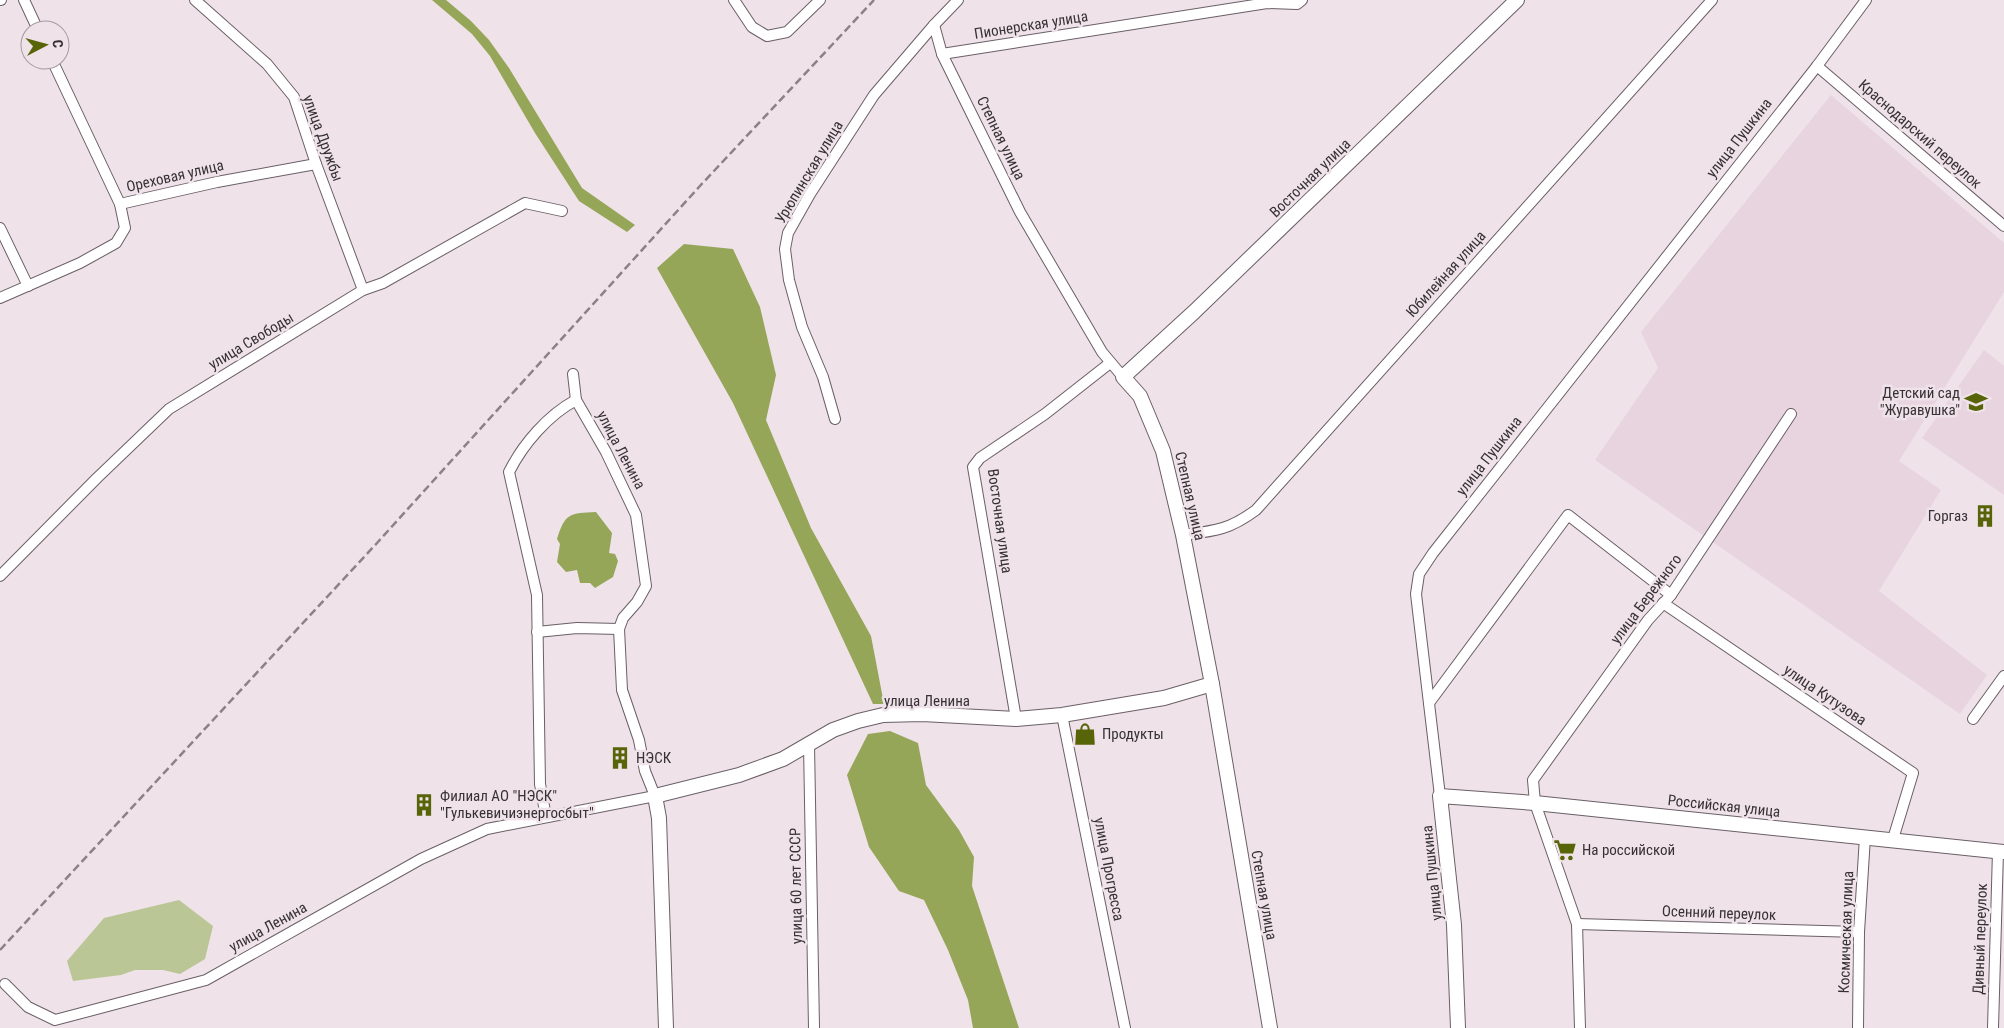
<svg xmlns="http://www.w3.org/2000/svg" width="2004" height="1028" font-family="'Roboto Condensed',sans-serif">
	<rect width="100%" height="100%" fill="#efe2e9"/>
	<g fill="#e8d4df">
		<polygon points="1831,95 2004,243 2004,292 1899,461 1941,490 1879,591 1987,675 1960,714 1595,460 1658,368 1641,332"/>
		<polygon points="1984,350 2004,366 2004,495 1922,438"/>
	</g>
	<polygon fill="#bbc697" points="179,900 213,926 205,959 180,974 163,970 135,970 121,975 73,981 67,961 104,918"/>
	<g fill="#96a658">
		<polygon points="432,0 446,0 471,21 489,40 509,68 582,188 635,225 627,232 579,201 535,133 490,56 472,34"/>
		<polygon points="684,244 733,249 760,307 776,375 766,420 811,528 871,636 884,704 873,704 733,403 657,268"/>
		<path d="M596,512L612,533L609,553L615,554L618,561L613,577L595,588L590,583H580L577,570L566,572L557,562L560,544L557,539C565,513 570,513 596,512Z"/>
		<polygon points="890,731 918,743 926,785 959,830 974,857 972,886 1019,1028 973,1028 968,1000 948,950 924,900 899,891 869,847 847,775 868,734"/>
	</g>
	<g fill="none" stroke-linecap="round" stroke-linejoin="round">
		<defs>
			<g id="street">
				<polyline points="0,0 1,0"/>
				<polyline points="24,0 38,30"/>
				<polyline points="195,0 267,64 294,97 316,164 363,290"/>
				<polyline points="734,0 752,27 767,36 787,32 820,0"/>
				<polyline points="934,25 942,54 1020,212 1102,352 1123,377"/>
				<polyline points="942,54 1267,3 1297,4 1302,0"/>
				<polyline points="1817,66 2004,226"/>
				<polyline points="120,204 217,182 316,164"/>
				<polyline points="0,228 28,286"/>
				<polyline points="0,298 80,263 116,243 125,228 120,204 52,60"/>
				<polyline points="835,419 823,377 802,327 789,280 785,249 788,233 810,194 874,95 934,25 958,0"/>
				<path d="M1183,535C1215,531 1229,530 1256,510L1712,0"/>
				<polyline points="0,576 97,478 169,409 363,290 383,283 525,203 562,211"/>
				<polyline points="1663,603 1913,773 1893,839"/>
				<polyline points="537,632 577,628 619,629"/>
				<polyline points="1429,703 1568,515 1671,595"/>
				<polyline points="1062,715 1125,1028"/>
				<polyline points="1016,719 973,467 980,458 1045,414 1110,363"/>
				<polyline points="1973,719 2004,676"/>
				<polyline points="809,744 814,1028"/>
				<polyline points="1440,796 1416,594 1419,574 1433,553 1817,66 1866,0"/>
				<path d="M546,817L540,784L537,595L509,472C523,444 548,415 576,400"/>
				<polyline points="1577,924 1859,932"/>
				<polyline points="5,984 28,1007 55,1020 206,980 421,859 487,829 655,796 645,771 639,740 622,690 619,629 623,618 637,602 646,586 636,515 606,452 576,400 573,374"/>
				<polyline points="1580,1028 1577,924 1535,803 1533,780 1648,620 1671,595 1791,414"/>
				<polyline points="1858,1028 1859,932 1865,837"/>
				<polyline points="1993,1028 1998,851"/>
			</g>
			<g id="secondary">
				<polyline points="666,1028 659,818 655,796 739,775 783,759 833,730 858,721 883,715 922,714 1016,719 1062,715 1164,698 1212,684"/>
				<polyline points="1270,1028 1212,684 1183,535 1163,451 1140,396 1123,377 1194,312 1517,0"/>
				<polyline points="1458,1028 1454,925 1440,796 1535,803 2004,852"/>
			</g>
		</defs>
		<use href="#street" stroke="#6a5f66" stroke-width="12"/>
		<use href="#secondary" stroke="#6a5f66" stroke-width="16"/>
		<use href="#street" stroke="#fff" stroke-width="10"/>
		<use href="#secondary" stroke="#fff" stroke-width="14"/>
		<polyline stroke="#8b8287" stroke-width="2.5" stroke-dasharray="8 4" stroke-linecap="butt" points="0,950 377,543 699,187 874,0"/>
	</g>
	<defs>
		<symbol id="school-bare" viewBox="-9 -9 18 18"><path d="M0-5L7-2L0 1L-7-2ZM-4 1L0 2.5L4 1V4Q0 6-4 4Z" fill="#576408" stroke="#efe2e9" stroke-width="2.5" paint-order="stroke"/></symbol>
		<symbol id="building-bare" viewBox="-9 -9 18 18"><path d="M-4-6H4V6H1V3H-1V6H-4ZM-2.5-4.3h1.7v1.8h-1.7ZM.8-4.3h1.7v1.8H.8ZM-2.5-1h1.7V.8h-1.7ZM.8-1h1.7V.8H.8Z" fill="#576408" stroke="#efe2e9" stroke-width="2.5" paint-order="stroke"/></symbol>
		<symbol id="shop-bare" viewBox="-9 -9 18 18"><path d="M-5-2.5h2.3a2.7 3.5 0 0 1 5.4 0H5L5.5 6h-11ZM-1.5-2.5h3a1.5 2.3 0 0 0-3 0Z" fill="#576408" stroke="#efe2e9" stroke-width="2.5" paint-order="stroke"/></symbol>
		<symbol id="supermarket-bare" viewBox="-9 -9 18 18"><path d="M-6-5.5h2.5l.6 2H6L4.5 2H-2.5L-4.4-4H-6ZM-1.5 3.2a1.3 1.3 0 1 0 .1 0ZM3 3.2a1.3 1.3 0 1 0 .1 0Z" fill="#576408" stroke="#efe2e9" stroke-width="2.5" paint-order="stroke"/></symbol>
	</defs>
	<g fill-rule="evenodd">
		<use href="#school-bare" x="1960" y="386" width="32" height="32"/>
		<use href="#building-bare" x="1969" y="500" width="32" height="32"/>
		<use href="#shop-bare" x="1069" y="718" width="32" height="32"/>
		<use href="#building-bare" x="604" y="742" width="32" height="32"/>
		<use href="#building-bare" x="408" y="789" width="32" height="32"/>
		<use href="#supermarket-bare" x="1549" y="834" width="32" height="32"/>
	</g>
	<g text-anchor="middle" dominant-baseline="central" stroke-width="5" stroke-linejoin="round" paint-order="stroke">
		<g font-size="15" fill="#363134" stroke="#efe2e9">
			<text transform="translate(1031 25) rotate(-9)">Пионерская улица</text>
			<text transform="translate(1920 134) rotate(41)">Краснодарский переулок</text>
			<text transform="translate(323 138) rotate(70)">улица Дружбы</text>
			<text transform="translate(1001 138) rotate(64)">Степная улица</text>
			<text transform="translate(1739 138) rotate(-52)">улица Пушкина</text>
			<text transform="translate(809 172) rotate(-59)">Урюпинская улица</text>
			<text transform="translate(175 176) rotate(-13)">Ореховая улица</text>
			<text transform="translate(1310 178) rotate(-44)">Восточная улица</text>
			<text transform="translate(1446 274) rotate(-48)">Юбилейная улица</text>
			<text transform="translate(251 341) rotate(-31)">улица Свободы</text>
			<text transform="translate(621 450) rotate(62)">улица Ленина</text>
			<text transform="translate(1489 456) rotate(-52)">улица Пушкина</text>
			<text transform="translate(1190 496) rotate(77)">Степная улица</text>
			<text transform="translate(1000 521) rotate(82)">Восточная улица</text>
			<text transform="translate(1646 599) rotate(-53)">улица Бережного</text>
			<text transform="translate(1825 695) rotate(34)">улица Кутузова</text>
			<text x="927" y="701">улица Ленина</text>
			<text transform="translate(1724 806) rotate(6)">Российская улица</text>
			<text transform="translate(1109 869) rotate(79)">улица Прогресса</text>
			<text transform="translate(1432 873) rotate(-96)">улица Пушкина</text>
			<text transform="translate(796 886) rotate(-91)">улица 60 лет СССР</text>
			<text transform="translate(1264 895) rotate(80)">Степная улица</text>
			<text transform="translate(1719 913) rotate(2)">Осенний переулок</text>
			<text transform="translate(268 927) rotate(-29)">улица Ленина</text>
			<text transform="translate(1846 932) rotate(-88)">Космическая улица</text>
			<text transform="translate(1980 939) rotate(-88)">Дивный переулок</text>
		</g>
		<g font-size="15" fill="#363134" stroke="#efe2e9" text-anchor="start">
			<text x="1960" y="393" text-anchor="end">Детский сад<tspan x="1960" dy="17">"Журавушка"</tspan></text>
			<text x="1968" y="516" text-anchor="end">Горгаз</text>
			<text x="1102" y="734">Продукты</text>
			<text x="636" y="758">НЭСК</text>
			<text x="440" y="796">Филиал АО "НЭСК"<tspan x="440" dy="17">"Гулькевичиэнергосбыт"</tspan></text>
			<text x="1582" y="850">На российской</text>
		</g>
	</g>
	<g transform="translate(45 45) rotate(84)"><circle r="24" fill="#efe2e9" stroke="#a59ba1"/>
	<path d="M0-4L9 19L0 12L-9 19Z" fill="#576408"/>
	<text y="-8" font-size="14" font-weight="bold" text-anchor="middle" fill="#363134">С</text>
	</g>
</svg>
